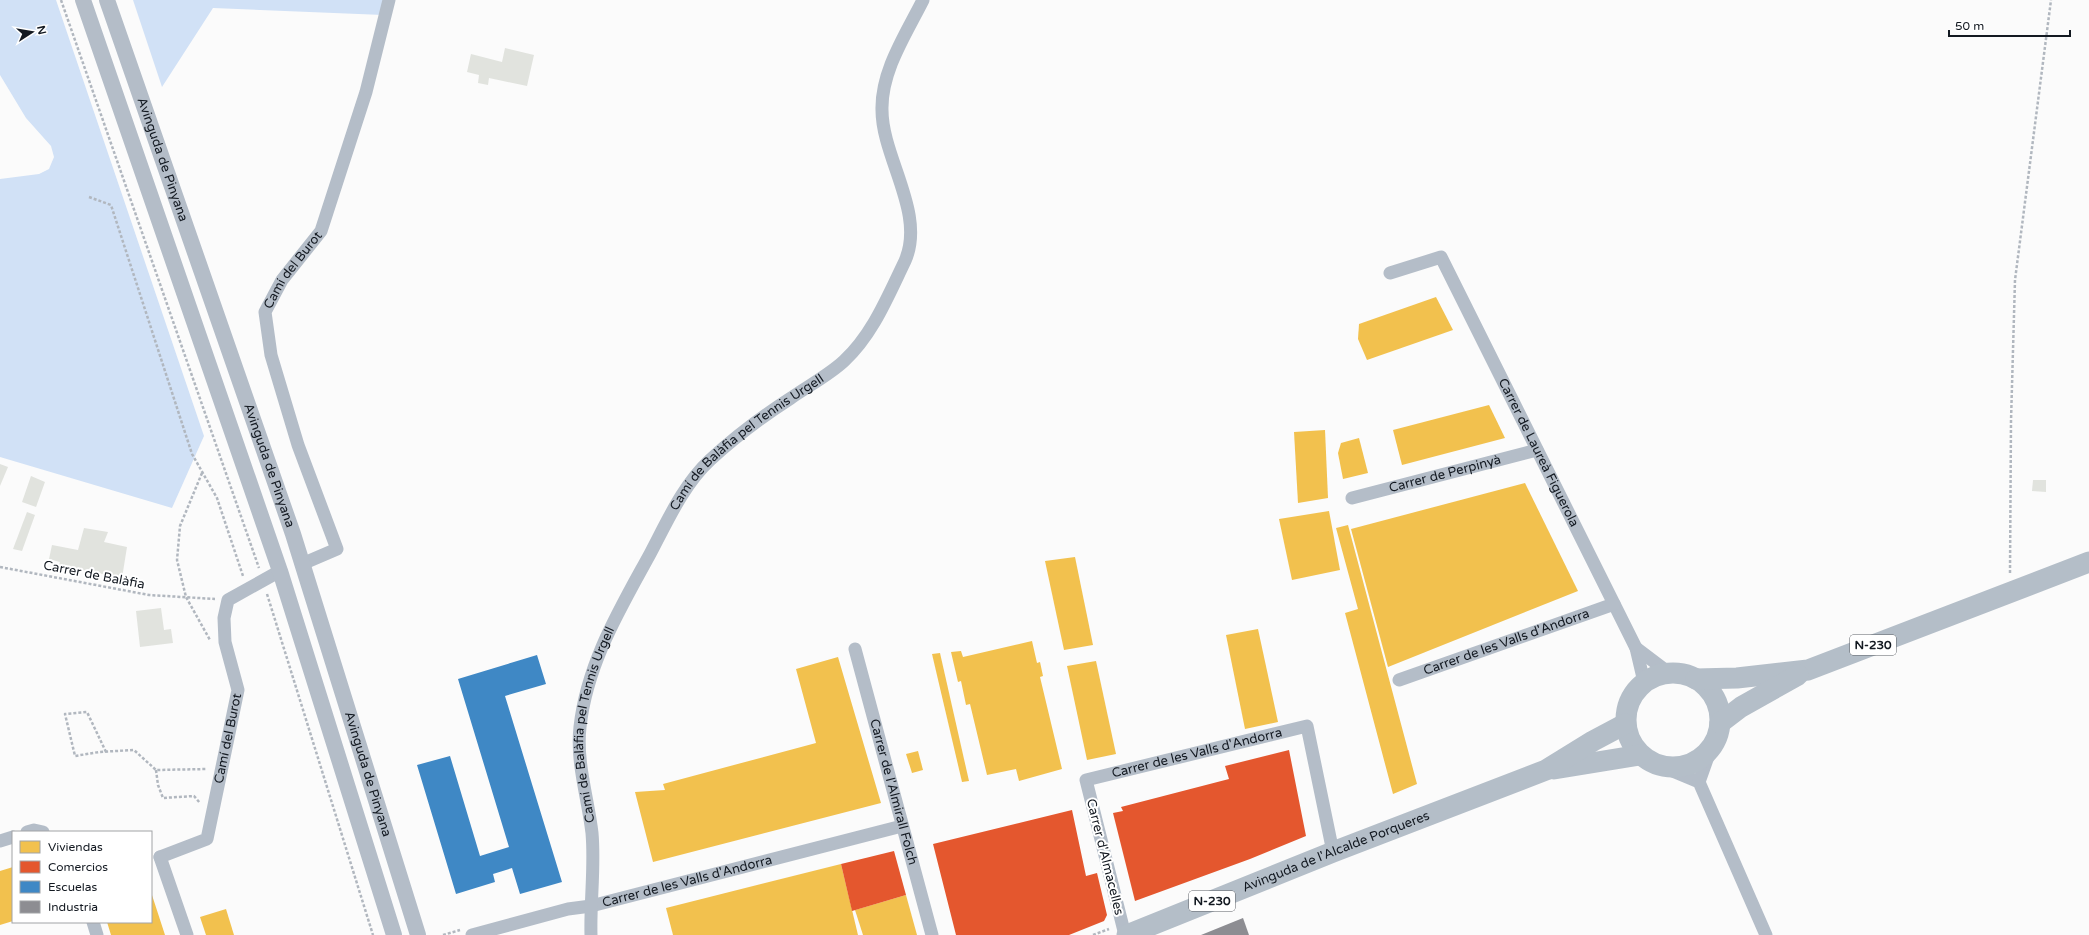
<svg xmlns="http://www.w3.org/2000/svg" width="2089" height="935" font-family="'Varela Round',sans-serif">
	<rect width="100%" height="100%" fill="#fbfbfb"/>
	<g fill="#d1e1f6">
		<polygon points="0,0 56,0 204,436 172,508 0,457 0,179 39,174 49,169 54,157 51,146 26,118 0,75"/>
		<polygon points="133,0 387,0 383,15 213,8 162,87"/>
	</g>
	<g fill="#f2c14e">
		<polygon points="1436,297 1453,330 1367,360 1358,339 1359,324"/>
		<polygon points="1489,405 1505,438 1402,465 1393,430"/>
		<polygon points="1325,430 1328,498 1298,503 1294,432"/>
		<polygon points="1359,438 1368,473 1343,479 1338,453 1341,443"/>
		<polygon points="1525,483 1578,591 1388,667 1351,529"/>
		<polygon points="1329,511 1340,570 1292,580 1279,519"/>
		<polygon points="1348,525 1417,784 1393,794 1345,613 1358,609 1336,528"/>
		<polygon points="1075,557 1093,645 1064,650 1045,561"/>
		<polygon points="1258,629 1278,722 1245,729 1226,635"/>
		<polygon points="1032,641 1037,663 1040,662 1043,676 1040,677 1062,769 1019,781 1016,769 987,775 970,704 966,705 961,681 958,682 951,652 961,651 963,657"/>
		<polygon points="940,653 969,781 962,782 932,654"/>
		<polygon points="838,657 881,803 653,862 635,792 665,790 663,784 816,743 796,669"/>
		<polygon points="1096,661 1116,754 1087,760 1067,666"/>
		<polygon points="918,751 923,770 912,773 906,754"/>
		<polygon points="841,864 858,935 673,935 666,908"/>
		<polygon points="13,867 13,921 0,925 0,871"/>
		<polygon points="151,892 165,935 111,935 107,922 151,922"/>
		<polygon points="906,895 917,935 863,935 855,910"/>
		<polygon points="226,909 234,935 206,935 200,917"/>
	</g>
	<g fill="#e4572e">
		<polygon points="1289,750 1306,836 1250,859 1135,901 1113,813 1123,811 1121,807 1229,779 1225,766"/>
		<polygon points="1072,810 1086,876 1097,873 1107,915 1104,921 1069,935 956,935 933,844"/>
		<polygon points="894,851 906,895 852,911 841,864"/>
	</g>
	<polygon fill="#3f88c5" points="537,655 546,684 505,696 562,882 520,894 512,868 493,874 495,882 456,894 417,765 450,756 480,856 509,847 458,679"/>
	<polygon fill="#8d8d92" points="1243,918 1249,935 1201,935"/>
	<g fill="#e1e3de">
		<polygon points="505,48 534,55 527,86 489,78 488,85 478,83 479,75 467,72 471,54 502,62"/>
		<polygon points="0,464 8,467 0,486"/>
		<polygon points="31,476 45,482 36,507 22,502"/>
		<polygon points="2033,480 2046,480 2046,492 2032,491"/>
		<polygon points="27,512 35,515 22,551 13,549"/>
		<polygon points="84,528 108,532 104,542 127,547 122,578 59,565 60,562 49,559 52,545 78,550"/>
		<polygon points="161,608 164,630 171,629 173,643 140,647 136,611"/>
	</g>
	<g fill="none" stroke-linecap="round" stroke-linejoin="round">
		<g stroke="#b1b7bf" stroke-width="2.5" stroke-dasharray="3 2" stroke-linecap="butt">
			<polyline points="61,0 259,568"/>
			<polyline points="89,197 111,205 192,454 217,498 243,576"/>
			<polyline points="202,473 180,526 177,560 186,597 210,640"/>
			<polyline points="0,567 149,595 215,599"/>
			<polyline points="2010,573 2011,421 2015,280 2051,0"/>
			<polyline points="267,594 373,935"/>
			<polyline points="106,752 87,712 65,714 75,756 99,752 134,750 156,770 207,769"/>
			<polyline points="156,770 158,785 163,798 194,796 200,803"/>
			<polyline points="443,935 460,930"/>
			<polyline points="1093,935 1109,929"/>
		</g>
		<g stroke="#b4bdc8" stroke-width="13">
			<path id="s1" d="M1390,273L1441,257L1636,648L1644,682"/>
			<path id="s2" d="M1352,498L1537,450"/>
			<path id="s3" d="M302,564L337,549L298,445L271,355L265,312L282,280L321,231L366,92L389,0"/>
			<polyline points="1636,648 1669,673"/>
			<path id="s4" d="M855,649L932,935"/>
			<path id="s5" d="M1399,680L1614,604"/>
			<polyline points="1663,767 1699,782 1766,935"/>
			<polyline points="1699,782 1710,751"/>
			<polyline points="27,832 34,830 43,832"/>
			<polyline points="0,841 13,837"/>
			<path id="s6" d="M160,857L207,839L238,690L225,642L224,618L228,600L280,571"/>
			<polyline points="160,857 187,935"/>
			<polyline points="93,922 97,935"/>
			<path id="s7" d="M472,935L568,909L591,906L902,826"/>
			<path id="s8" d="M591,935C590,901 595,867 592,833C588,798 576,763 580,727C587,663 620,609 650,554C667,522 683,485 710,460C735,437 763,416 791,398C808,386 829,375 844,361C873,334 888,296 905,261C926,213 882,158 882,110C881,71 906,34 923,0"/>
			<path id="s9" d="M1125,935L1086,780L1307,726L1333,852"/>
		</g>
		<g stroke="#b4bdc8" stroke-width="16">
			<polyline points="83,0 280,571 394,935"/>
			<path id="s10" d="M107,0L293,534L418,935"/>
		</g>
		<g stroke="#b4bec8" stroke-width="21">
			<circle cx="1673" cy="720" r="47"/>
			<polyline points="1696,679 1737,678 1808,670 2089,562"/>
			<polyline points="1720,723 1741,707 1798,675"/>
			<polyline points="1554,769 1640,755"/>
			<path id="s11" d="M1127,935L1333,852L1546,770L1593,741L1625,724"/>
		</g>
	</g>
	<g text-anchor="middle" dominant-baseline="central" stroke-width="4" stroke-linejoin="round" paint-order="stroke">
		<g fill="#fff" stroke="#5a5e64" stroke-width="1">
			<rect x="1850" y="635" width="46" height="20" rx="3"/>
			<rect x="1189" y="891" width="46" height="20" rx="3"/>
		</g>
		<g font-size="12" font-weight="bold" fill="#131921">
			<text x="1873" y="645">N-230</text>
			<text x="1212" y="901">N-230</text>
		</g>
		<g font-size="13" fill="#131921" stroke="#fff">
			<text stroke="none"><textPath href="#s10" startOffset="169">Avinguda de Pinyana</textPath></text>
			<text stroke="none"><textPath href="#s3" startOffset="337">Camí del Burot</textPath></text>
			<text stroke="none"><textPath href="#s8" startOffset="548">Camí de Balàfia pel Tennis Urgell</textPath></text>
			<text stroke="none"><textPath href="#s1" startOffset="272">Carrer de Laureà Figuerola</textPath></text>
			<text stroke="none"><textPath href="#s10" startOffset="493">Avinguda de Pinyana</textPath></text>
			<text stroke="none"><textPath href="#s2" startOffset="96">Carrer de Perpinyà</textPath></text>
			<text transform="translate(94 575) rotate(11)">Carrer de Balàfia</text>
			<text stroke="none"><textPath href="#s5" startOffset="114">Carrer de les Valls d'Andorra</textPath></text>
			<text stroke="none"><textPath href="#s8" startOffset="213">Camí de Balàfia pel Tennis Urgell</textPath></text>
			<text stroke="none"><textPath href="#s6" startOffset="153">Camí del Burot</textPath></text>
			<text stroke="none"><textPath href="#s9" startOffset="274">Carrer de les Valls d'Andorra</textPath></text>
			<text stroke="none"><textPath href="#s10" startOffset="817">Avinguda de Pinyana</textPath></text>
			<text stroke="none"><textPath href="#s4" startOffset="148">Carrer de l'Almirall Folch</textPath></text>
			<text stroke="none"><textPath href="#s11" startOffset="225">Avinguda de l'Alcalde Porqueres</textPath></text>
			<text transform="translate(1105 857) rotate(76)">Carrer d'Almacelles</text>
			<text stroke="none"><textPath href="#s7" startOffset="222">Carrer de les Valls d'Andorra</textPath></text>
		</g>
	</g>
	<rect x="12" y="831" width="140" height="92" fill="#ffffff" stroke="#a1a3a6"/>
	<rect x="20" y="841" width="20" height="12" fill="#f2c14e" stroke="#a1a3a6"/>
	<text x="48" y="851" font-size="12" fill="#131921">Viviendas</text>
	<rect x="20" y="861" width="20" height="12" fill="#e4572e" stroke="#a1a3a6"/>
	<text x="48" y="871" font-size="12" fill="#131921">Comercios</text>
	<rect x="20" y="881" width="20" height="12" fill="#3f88c5" stroke="#a1a3a6"/>
	<text x="48" y="891" font-size="12" fill="#131921">Escuelas</text>
	<rect x="20" y="901" width="20" height="12" fill="#8d8d92" stroke="#a1a3a6"/>
	<text x="48" y="911" font-size="12" fill="#131921">Industria</text>
	<g transform="translate(32 32) rotate(78)" stroke="#ffffff" stroke-width="3" paint-order="stroke">
	<path d="M0-3L7 15L0 10L-7 15Z" fill="#131921"/>
	<text y="-6" font-size="11" font-weight="bold" text-anchor="middle" fill="#131921">N</text>
	</g>
	<path d="M1949 30v6h121v-6" fill="none" stroke="#131921" stroke-width="2"/>
	<text x="1955" y="30" font-size="12" fill="#131921" stroke="#ffffff" stroke-width="3" paint-order="stroke">50 m</text>
</svg>
